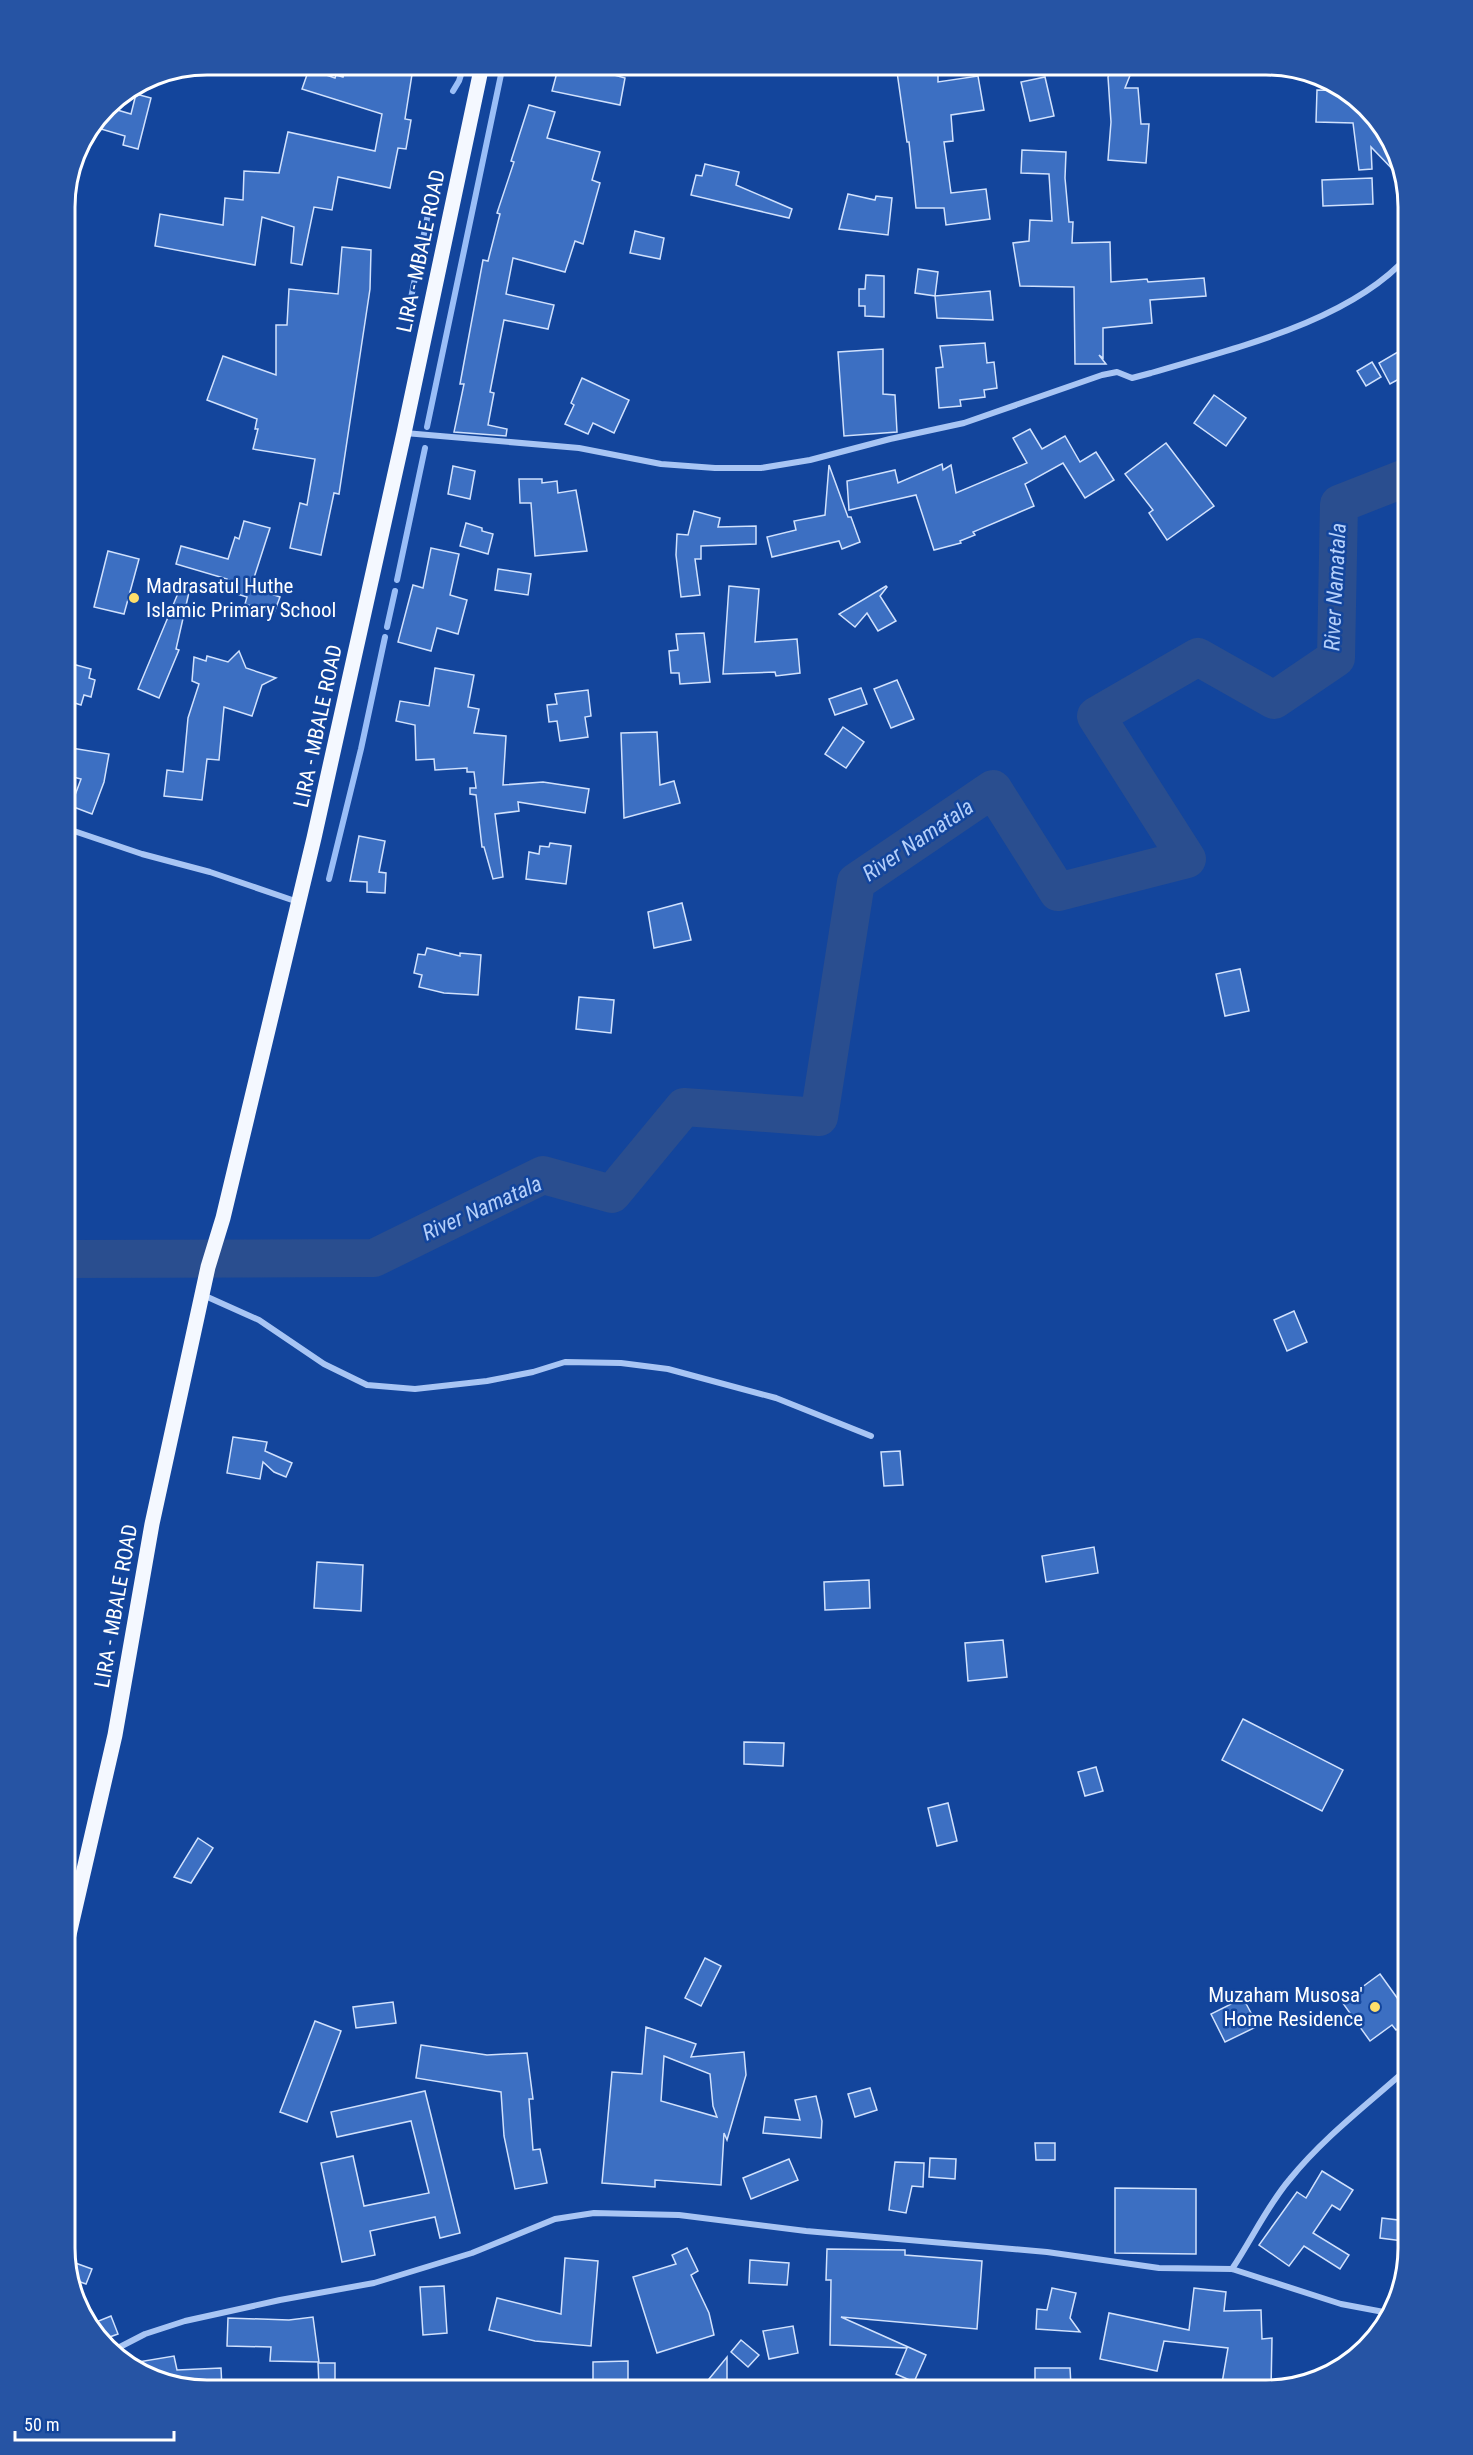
<svg xmlns="http://www.w3.org/2000/svg" width="1473" height="2455" font-family="'Roboto Condensed',sans-serif">
	<rect width="100%" height="100%" fill="#13459c"/>
	<g fill="none" stroke-linecap="round" stroke-linejoin="round">
		<g stroke="#9abef7" stroke-width="6">
			<polyline points="453,91 459,81 464,65"/>
			<polyline points="411,298 430,204"/>
			<polyline points="427,427 503,65"/>
			<polyline points="397,580 425,448"/>
			<polyline points="387,627 395,591"/>
			<polyline points="329,879 361,749 385,637"/>
		</g>
		<polyline stroke="#2a4e8f" stroke-width="38" points="65,1259 374,1258 543,1175 612,1194 684,1107 819,1117 856,882 993,789 1058,892 1187,859 1096,716 1198,657 1274,700 1336,658 1339,504 1408,477"/>
	</g>
	<g fill="#3c6fc2" stroke="#d0e1fd" stroke-width="1.5" fill-rule="evenodd">
		<polygon points="347,65 394,65 413,68 405,119 411,120 406,149 398,148 390,188 338,177 332,210 314,207 302,265 291,263 294,227 262,217 255,265 155,246 160,214 223,225 225,198 243,200 244,171 279,173 288,132 375,151 382,114 302,89 309,69 335,78 336,75 343,77"/>
		<polygon points="559,65 616,65 614,75 625,78 620,105 552,91"/>
		<polygon points="896,65 938,65 938,82 978,76 984,110 951,115 953,141 944,142 951,193 986,189 990,219 946,225 944,208 916,208 909,142 907,142"/>
		<polygon points="1112,66 1131,73 1125,88 1138,88 1141,124 1149,124 1146,163 1108,160 1111,122 1108,77"/>
		<polygon points="1045,77 1054,116 1030,121 1021,82"/>
		<polygon points="1317,90 1347,91 1394,144 1402,179 1371,147 1372,169 1359,170 1353,123 1316,122"/>
		<polygon points="136,94 151,98 138,149 123,145 125,136 101,129 107,107 131,114"/>
		<polygon points="529,105 555,112 547,138 600,152 592,180 600,183 583,244 575,241 565,272 513,258 506,294 554,305 548,329 504,320 490,392 494,393 488,425 507,429 506,436 454,432 464,384 460,384 483,260 488,261 500,214 497,213 514,162 511,161"/>
		<polygon points="1022,150 1066,152 1065,178 1069,222 1073,222 1072,243 1110,242 1111,282 1147,279 1148,282 1204,278 1206,296 1150,300 1152,323 1103,328 1103,358 1099,355 1106,364 1075,364 1074,287 1020,286 1013,243 1029,241 1030,220 1052,221 1049,174 1021,173"/>
		<polygon points="705,164 739,172 736,185 792,209 789,218 691,195 696,175 702,176"/>
		<polygon points="1372,178 1373,204 1323,206 1322,180"/>
		<polygon points="848,194 875,200 876,196 892,198 888,235 839,229"/>
		<polygon points="635,231 664,238 660,259 630,253"/>
		<polygon points="342,247 371,250 370,289 339,494 334,493 321,555 290,548 300,503 307,505 315,459 253,449 258,429 255,429 257,419 207,400 223,356 276,375 276,325 287,325 289,289 338,294"/>
		<polygon points="918,269 938,272 935,296 990,291 993,320 937,318 935,296 915,293"/>
		<polygon points="866,275 884,276 884,317 865,316 865,306 859,306 859,289 865,289"/>
		<polygon points="985,343 987,363 994,362 997,388 984,390 985,397 960,400 961,406 939,408 936,368 943,367 940,346"/>
		<polygon points="1408,346 1408,374 1390,384 1379,363"/>
		<polygon points="883,349 883,394 895,395 897,432 844,436 838,352"/>
		<polygon points="1372,362 1381,377 1366,386 1357,371"/>
		<polygon points="582,378 629,400 614,433 593,423 588,434 565,424 574,405 571,403"/>
		<polygon points="1214,395 1246,418 1226,446 1194,423"/>
		<polygon points="1030,429 1042,449 1065,436 1080,462 1096,452 1114,480 1085,498 1063,463 1025,484 1034,506 973,532 975,535 960,541 961,543 934,550 916,495 849,510 847,481 895,470 898,483 942,464 943,470 951,465 956,493 1027,463 1013,438"/>
		<polygon points="1166,443 1214,506 1167,540 1149,513 1153,510 1125,474"/>
		<polygon points="829,465 848,517 851,517 860,542 842,549 839,541 772,557 767,537 796,530 794,521 825,515"/>
		<polygon points="453,466 475,471 470,499 448,494"/>
		<polygon points="519,479 542,479 542,483 557,481 558,493 576,490 587,551 535,556 531,503 520,503"/>
		<polygon points="694,511 720,518 718,527 756,526 756,544 701,546 701,559 695,559 700,595 681,597 676,555 677,534 688,535"/>
		<polygon points="244,521 270,528 251,587 280,597 274,613 245,604 247,597 224,590 227,579 176,564 181,546 228,559 235,537 239,539"/>
		<polygon points="466,523 482,528 482,531 493,534 488,554 460,546"/>
		<polygon points="431,548 459,554 450,595 467,600 458,634 437,628 431,651 398,642 413,585 423,588"/>
		<polygon points="108,551 139,559 124,614 94,607"/>
		<polygon points="498,569 531,574 528,595 495,590"/>
		<polygon points="181,586 190,588 176,649 179,650 159,698 138,689"/>
		<polygon points="729,586 759,589 755,642 797,639 800,673 776,676 775,672 723,674"/>
		<polygon points="886,586 887,587 880,596 896,621 878,631 867,613 855,627 839,614"/>
		<polygon points="704,633 710,682 680,684 679,673 671,673 669,651 678,650 676,634"/>
		<polygon points="239,651 246,668 276,678 262,685 252,716 224,707 219,760 207,759 202,800 164,796 167,770 183,772 188,718 199,684 192,681 194,657 206,661 207,656 228,662"/>
		<polygon points="65,662 91,669 89,678 95,680 91,697 84,695 81,705 65,700"/>
		<polygon points="435,668 474,675 468,707 479,709 474,733 506,736 503,785 543,782 589,789 585,813 518,802 519,811 495,814 503,877 493,879 484,847 482,847 476,795 470,794 470,788 476,788 474,772 467,772 467,768 435,770 434,759 416,760 415,725 396,721 400,701 429,706"/>
		<polygon points="897,680 914,719 891,728 874,689"/>
		<polygon points="861,688 867,704 835,715 829,699"/>
		<polygon points="588,690 591,716 585,717 588,737 560,741 557,721 549,722 547,705 557,704 555,694"/>
		<polygon points="843,727 864,742 846,768 825,754"/>
		<polygon points="657,732 660,785 674,781 680,803 624,818 621,733"/>
		<polygon points="65,747 109,754 104,782 92,814 71,806 81,779 65,775"/>
		<polygon points="359,836 385,841 379,872 386,873 385,893 367,892 367,882 350,881"/>
		<polygon points="550,843 571,846 566,884 526,879 529,852 539,854 540,846 549,847"/>
		<polygon points="682,903 691,940 654,948 648,912"/>
		<polygon points="427,948 460,956 460,953 481,955 478,995 444,993 419,987 422,975 414,973 418,954 425,955"/>
		<polygon points="1240,969 1249,1011 1225,1016 1216,974"/>
		<polygon points="579,997 614,1000 611,1033 576,1029"/>
		<polygon points="1294,1311 1307,1342 1287,1351 1274,1320"/>
		<polygon points="233,1437 267,1442 265,1451 292,1463 286,1477 274,1472 263,1462 260,1479 227,1473"/>
		<polygon points="900,1451 903,1485 884,1486 881,1452"/>
		<polygon points="1094,1547 1098,1573 1046,1582 1042,1556"/>
		<polygon points="317,1562 363,1565 361,1611 314,1608"/>
		<polygon points="869,1580 870,1608 825,1610 824,1582"/>
		<polygon points="1003,1640 1007,1677 968,1681 965,1643"/>
		<polygon points="1243,1719 1343,1770 1322,1811 1222,1760"/>
		<polygon points="744,1742 784,1743 783,1766 744,1764"/>
		<polygon points="1096,1767 1103,1791 1085,1796 1078,1772"/>
		<polygon points="948,1803 957,1841 937,1846 928,1808"/>
		<polygon points="198,1838 213,1848 191,1883 174,1877"/>
		<polygon points="705,1958 721,1966 701,2006 685,1998"/>
		<polygon points="1380,1974 1408,2013 1408,2021 1396,2030 1392,2025 1370,2041 1342,2002"/>
		<polygon points="1243,1998 1258,2026 1225,2042 1211,2014"/>
		<polygon points="393,2002 396,2023 356,2028 353,2007"/>
		<polygon points="315,2021 341,2031 307,2122 280,2112"/>
		<path d="M646,2027L696,2044L691,2057L744,2052L746,2075L727,2140L724,2133L721,2185L655,2180V2187L602,2183L612,2072L642,2074ZM664,2056L710,2074L713,2106L717,2117L661,2101Z"/>
		<polygon points="421,2045 487,2055 527,2053 533,2099 529,2099 533,2150 540,2149 547,2183 515,2189 504,2136 501,2092 416,2078"/>
		<polygon points="870,2088 877,2110 855,2117 848,2094"/>
		<polygon points="425,2091 460,2233 440,2238 435,2217 370,2231 375,2255 342,2262 321,2163 353,2156 364,2206 429,2193 411,2121 337,2137 331,2112"/>
		<polygon points="816,2096 822,2121 821,2138 763,2133 765,2117 800,2120 795,2100"/>
		<polygon points="1035,2143 1055,2143 1055,2160 1036,2160"/>
		<polygon points="930,2158 956,2159 955,2179 929,2177"/>
		<polygon points="789,2159 798,2180 751,2199 743,2178"/>
		<polygon points="895,2162 924,2163 923,2187 912,2186 906,2213 889,2210"/>
		<polygon points="1322,2171 1353,2190 1340,2210 1332,2205 1313,2233 1349,2255 1340,2269 1304,2246 1289,2266 1259,2245 1297,2192 1306,2198"/>
		<polygon points="1115,2188 1196,2189 1196,2254 1115,2253"/>
		<polygon points="1382,2218 1406,2221 1403,2241 1380,2238"/>
		<polygon points="687,2248 698,2271 691,2275 709,2313 714,2335 657,2353 633,2277 676,2264 672,2255"/>
		<polygon points="827,2249 905,2250 905,2255 982,2261 977,2329 841,2317 926,2355 914,2382 896,2374 907,2348 830,2345 831,2280 826,2280"/>
		<polygon points="565,2258 598,2261 591,2346 535,2341 489,2330 497,2298 561,2314"/>
		<polygon points="67,2260 92,2269 86,2284 72,2279"/>
		<polygon points="750,2260 789,2263 787,2285 749,2283"/>
		<polygon points="444,2286 447,2333 423,2335 420,2287"/>
		<polygon points="1052,2288 1076,2293 1070,2318 1080,2332 1036,2329 1037,2309 1047,2310"/>
		<polygon points="1194,2288 1226,2292 1224,2311 1261,2310 1262,2339 1272,2338 1271,2389 1221,2389 1228,2348 1164,2341 1157,2371 1100,2359 1109,2313 1189,2330"/>
		<polygon points="111,2316 118,2334 104,2339 91,2324"/>
		<polygon points="313,2317 319,2362 270,2361 271,2347 227,2346 228,2318 289,2320"/>
		<polygon points="793,2326 798,2353 769,2359 763,2331"/>
		<polygon points="741,2340 759,2355 748,2367 731,2352"/>
		<polygon points="174,2356 177,2370 221,2368 222,2389 197,2390 126,2364"/>
		<polygon points="727,2357 727,2390 712,2390 709,2379"/>
		<polygon points="628,2361 628,2390 597,2390 597,2388 593,2388 593,2362"/>
		<polygon points="318,2363 335,2363 335,2386 319,2386"/>
		<polygon points="1035,2368 1070,2368 1071,2386 1035,2387"/>
	</g>
	<g fill="none" stroke-linecap="round" stroke-linejoin="round">
		<g stroke="#a8c5f4" stroke-width="6">
			<path d="M405,433L579,448L661,464L715,468H761L810,460L890,439L964,423L1102,375L1117,372L1132,378L1151,373C1234,348 1349,322 1408,256"/>
			<polyline points="65,828 142,854 210,872 298,902"/>
			<polyline points="203,1295 259,1320 324,1364 367,1385 415,1389 487,1381 533,1372 565,1362 621,1363 668,1369 776,1398 871,1436"/>
			<path d="M1232,2269C1252,2239 1267,2206 1290,2179C1324,2137 1368,2104 1408,2068"/>
			<polyline points="114,2350 145,2334 185,2321 280,2300 374,2283 472,2253 555,2219 594,2213 679,2215 806,2231 1047,2252 1159,2268 1232,2269 1341,2304 1389,2313"/>
		</g>
		<polyline stroke="#f4f8ff" stroke-width="15" points="65,1952 115,1735 152,1524 208,1267 223,1218 314,838 404,433 482,65"/>
	</g>
	<g fill="#ffdf6a" stroke="#13459c" stroke-width="2">
		<circle cx="134" cy="598" r="6"/>
		<circle cx="1375" cy="2007" r="6"/>
	</g>
	<g text-anchor="middle" dominant-baseline="central" stroke-width="5" stroke-linejoin="round" paint-order="stroke">
		<g font-size="21" fill="#fff" stroke="#13459c">
			<text transform="translate(421 251) rotate(-78)">LIRA - MBALE ROAD</text>
			<text transform="translate(318 726) rotate(-78)">LIRA - MBALE ROAD</text>
			<text transform="translate(116 1606) rotate(-80)">LIRA - MBALE ROAD</text>
		</g>
		<g font-size="21" fill="#fff" stroke="#13459c" text-anchor="start">
			<text x="146" y="586">Madrasatul Huthe<tspan x="146" dy="24">Islamic Primary School</tspan></text>
			<text x="1363" y="1995" text-anchor="end">Muzaham Musosa'<tspan x="1363" dy="24">Home Residence</tspan></text>
		</g>
		<g font-size="22" font-style="italic" fill="#b4cffa" stroke="#13459c">
			<text transform="translate(1335 587) rotate(-87)">River Namatala</text>
			<text transform="translate(918 840) rotate(-34)">River Namatala</text>
			<text transform="translate(482 1208) rotate(-24)">River Namatala</text>
		</g>
	</g>
	<path d="M0 0H1473V2455H0ZM207 75H1266A132 132 0 0 1 1398 207V2248A132 132 0 0 1 1266 2380H207A132 132 0 0 1 75 2248V207A132 132 0 0 1 207 75Z" fill="#2654a4" fill-rule="evenodd"/>
	<path fill="none" stroke="#fff" stroke-width="3" d="M207 75H1266A132 132 0 0 1 1398 207V2248A132 132 0 0 1 1266 2380H207A132 132 0 0 1 75 2248V207A132 132 0 0 1 207 75Z"/>
	<path d="M15 2431v9h159v-9" fill="none" stroke="#ffffff" stroke-width="3"/>
	<text x="24" y="2431" font-size="18" fill="#ffffff" stroke="#13459c" stroke-width="4.5" paint-order="stroke">50 m</text>
</svg>
